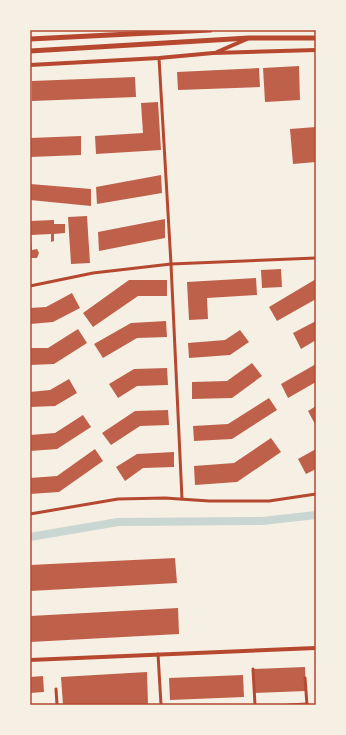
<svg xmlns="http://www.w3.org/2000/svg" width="346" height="735" font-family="Inter,sans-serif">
	<rect width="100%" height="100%" fill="#f6efe4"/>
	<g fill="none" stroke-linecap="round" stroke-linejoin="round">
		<polyline stroke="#c9d6d2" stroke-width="8" points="30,537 118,522 262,521 316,515"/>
	</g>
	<g fill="#bf614a">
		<polygon points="299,66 300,100 265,102 263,68"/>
		<polygon points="259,68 260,87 178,90 177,72"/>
		<polygon points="135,77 136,97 32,101 32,81"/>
		<polygon points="158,102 161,150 96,154 95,136 143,133 141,103"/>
		<polygon points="316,127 316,162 293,164 290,129"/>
		<polygon points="81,136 81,155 30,157 30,138"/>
		<polygon points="161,175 162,193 97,204 96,187"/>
		<polygon points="30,184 91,189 91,206 30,200"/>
		<polygon points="87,216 90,263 71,264 68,217"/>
		<polygon points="165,219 165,238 99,251 98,232"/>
		<polygon points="54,220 54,224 65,224 65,233 54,234 54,241 51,242 51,234 31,235 32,250 37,249 39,253 37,258 30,258 30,221"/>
		<polygon points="281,269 282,287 262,288 261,270"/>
		<polygon points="256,278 257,295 207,298 208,319 189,320 187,282"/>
		<polygon points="316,279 316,299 277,321 269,307"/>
		<polygon points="129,280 167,280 167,296 138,296 93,327 83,313"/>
		<polygon points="72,293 80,308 53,322 30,324 30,308 46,307"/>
		<polygon points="166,321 167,337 137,338 103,358 94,344 131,323"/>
		<polygon points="316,321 316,340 301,349 293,333"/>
		<polygon points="78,329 87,343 54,364 30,365 30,348 48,348"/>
		<polygon points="240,330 249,342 230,355 189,358 188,343 225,340"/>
		<polygon points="252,363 262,376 232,398 192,399 192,382 227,381"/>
		<polygon points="316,364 316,382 288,398 281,384"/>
		<polygon points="167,368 168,385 137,386 118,398 109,384 134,369"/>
		<polygon points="69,379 77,393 55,406 30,407 30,392 50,390"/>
		<polygon points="269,398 277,410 232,439 194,441 193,426 228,424"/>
		<polygon points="316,406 316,426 308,411"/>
		<polygon points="168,410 169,425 140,426 111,445 102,433 135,411"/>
		<polygon points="83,415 91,427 57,449 30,451 30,435 55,433"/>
		<polygon points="271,438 281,452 237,482 195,485 194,466 234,463"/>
		<polygon points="95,449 103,461 59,492 30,494 30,478 57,476"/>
		<polygon points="316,449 316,469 306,474 298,459"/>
		<polygon points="174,452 174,467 143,468 125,481 116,467 137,454"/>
		<polygon points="175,558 177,583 30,591 30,565"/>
		<polygon points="178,608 179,634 30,642 30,616"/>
		<polygon points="305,667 306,691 254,693 253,669"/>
		<polygon points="147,672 148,705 63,705 61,677"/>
		<polygon points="243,675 244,697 170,700 169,678"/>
		<polygon points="43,676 44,692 30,693 30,677"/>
	</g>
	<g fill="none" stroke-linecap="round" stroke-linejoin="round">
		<g stroke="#b5482f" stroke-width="3">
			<polyline points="159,58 171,264 182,499"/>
			<polyline points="30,286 93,273 171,264 316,258"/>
			<polyline points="30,514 118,499 165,498 209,501 269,501 316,494"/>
			<polyline points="158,654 161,705"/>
			<polyline points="253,669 255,705"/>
			<polyline points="305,678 307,705"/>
			<polyline points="56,689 57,705"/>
			<polyline points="288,705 307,704"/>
		</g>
		<g stroke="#b5482f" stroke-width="4">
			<polyline points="217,52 247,39"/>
			<polyline points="30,65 159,58 213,53 316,50"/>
			<polyline points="30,660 316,648"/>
		</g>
		<g stroke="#b5482f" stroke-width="5">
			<polyline points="30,39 210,30"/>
			<polyline points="30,51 249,38 316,38"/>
		</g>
	</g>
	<rect width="346" height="735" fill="none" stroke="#f6efe4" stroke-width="62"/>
	<rect x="31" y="31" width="284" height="673" fill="none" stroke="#b5482f" stroke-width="1.5"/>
</svg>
